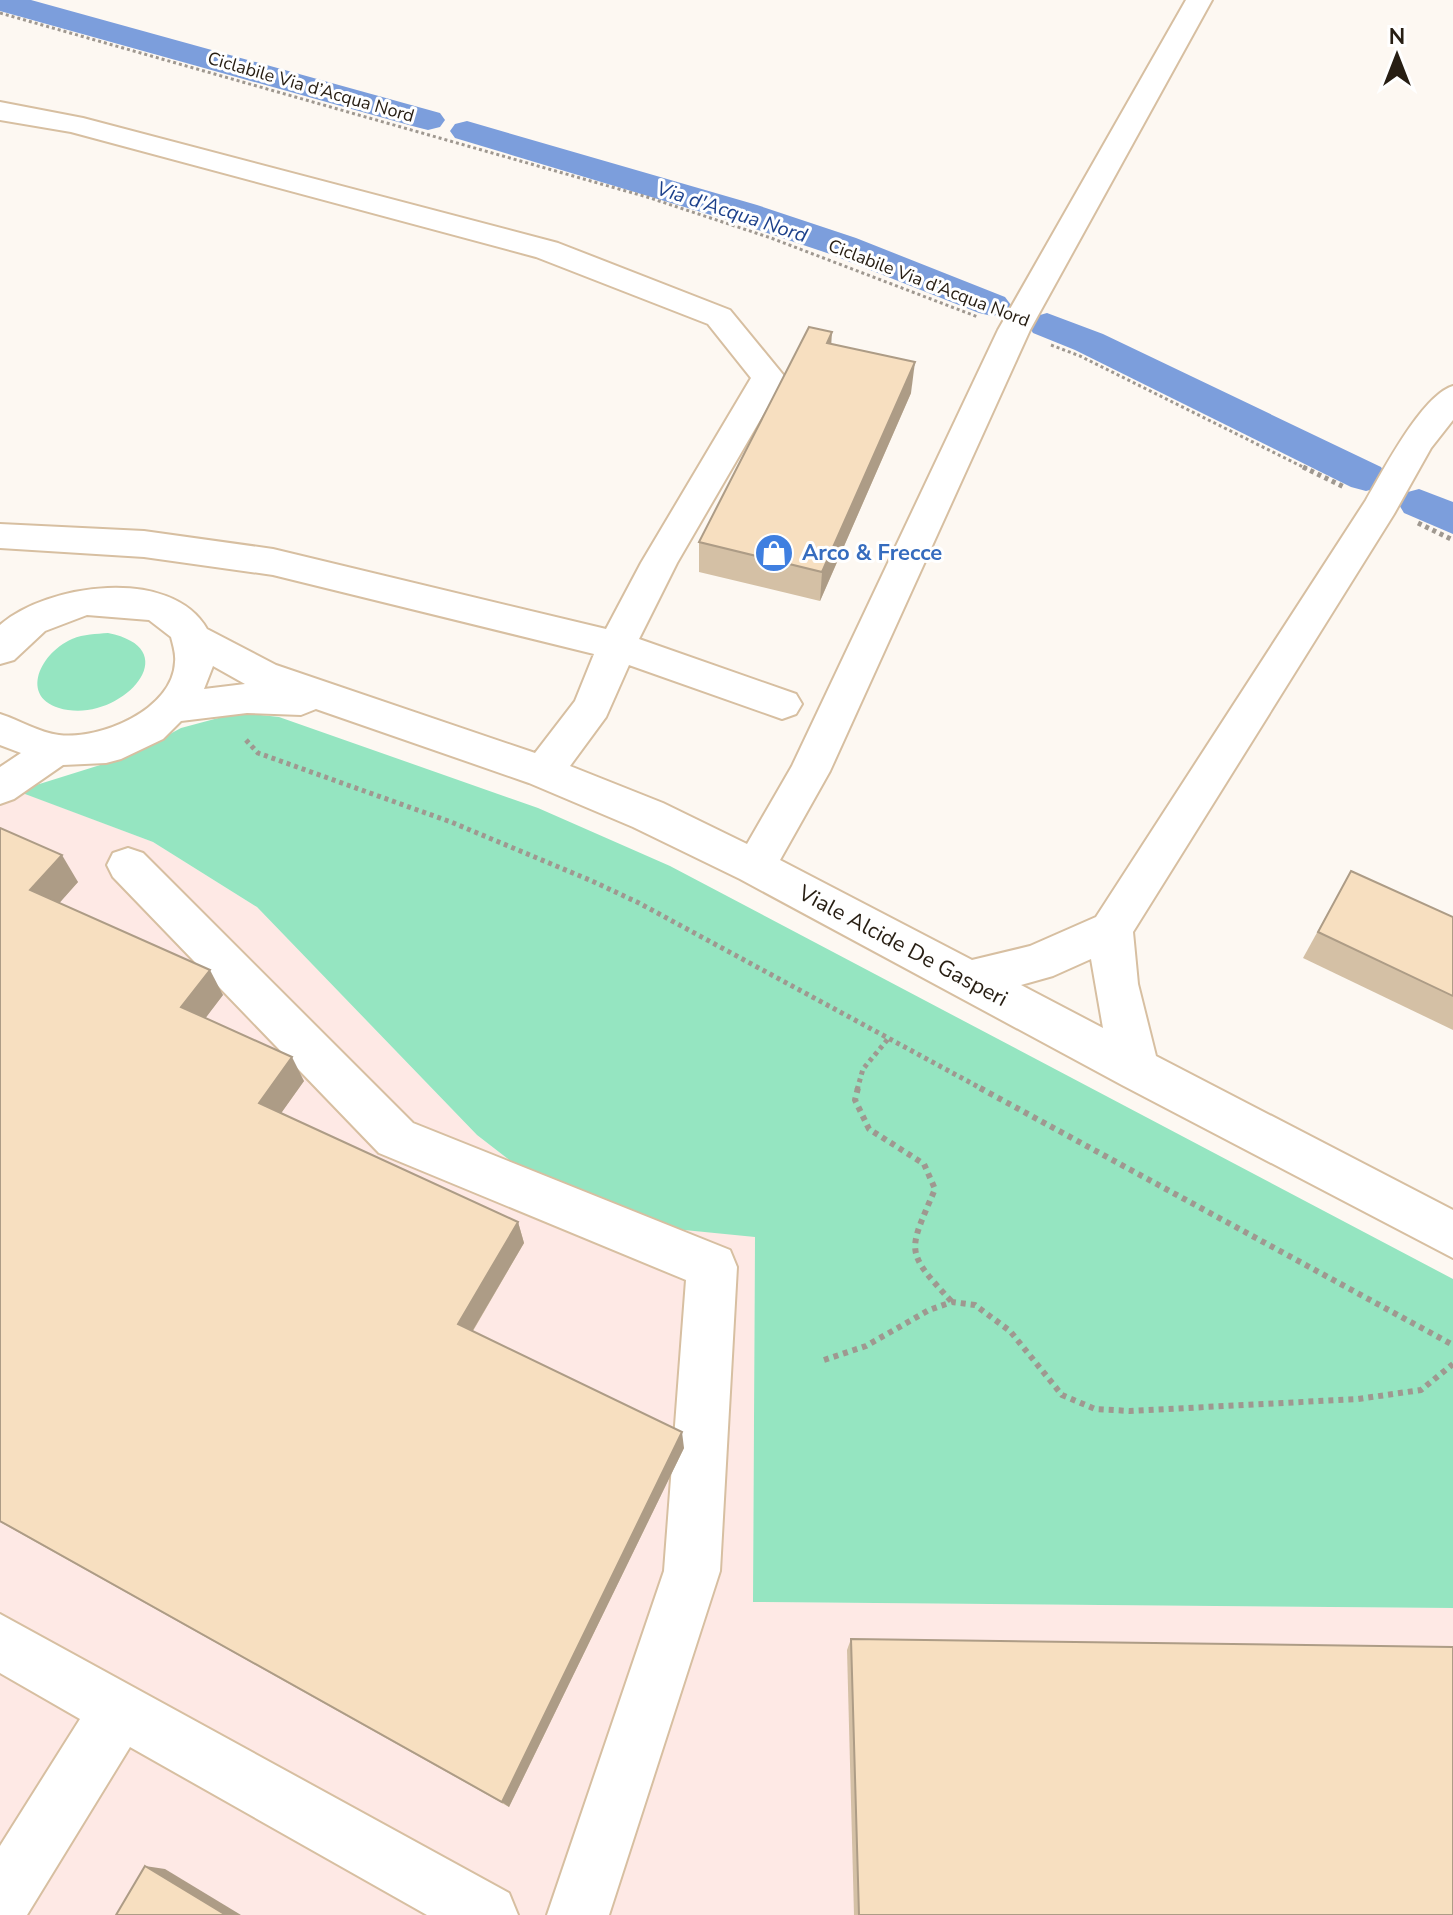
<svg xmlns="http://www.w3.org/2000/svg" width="1453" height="1915" font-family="'Nunito Sans',sans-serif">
	<rect width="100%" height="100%" fill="#fdf8f2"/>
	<polygon fill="#fee9e5" points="0,784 153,842 257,907 477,1135 553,1194 654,1227 755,1236 753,1602 1453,1608 1453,1915 0,1915"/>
	<g fill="#95e5c1">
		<path d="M108,633C188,649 123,719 68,710C17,702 38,654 72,639C84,634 96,634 108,633Z"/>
		<polygon points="251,714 279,717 538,808 670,866 1453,1279 1453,1608 753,1602 755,1237 654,1227 553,1194 477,1135 257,907 153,842 17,791 129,756 181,728 222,717"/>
	</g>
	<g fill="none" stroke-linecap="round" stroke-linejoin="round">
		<g fill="#7c9edc" fill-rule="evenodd">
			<polygon points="0,0 31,0 440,113 445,120 440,127 428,130 416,127 0,11"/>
			<polygon points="467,121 757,205 856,238 1005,297 1011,305 1005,313 992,316 979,313 830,254 731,221 455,138 450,131 455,124"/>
			<polygon points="1047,313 1103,334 1381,467 1387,477 1381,487 1366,491 1351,487 1075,350 1033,333 1028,325 1033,317"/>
			<polygon points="1419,489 1453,502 1453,534 1404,513 1398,503 1404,493"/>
		</g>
		<defs>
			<g id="minor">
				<path d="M1186,0H1212L1030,330L830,771L780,860L972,960L1030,946L1096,917L1366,500C1383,471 1422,395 1453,386V420L1431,448L1394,514L1133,932L1138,984L1156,1056L1453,1210V1258L1122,1085L740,879L633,827L529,783L316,709L301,715L247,713L181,721L163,739L121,759L106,763L63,765L14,799L0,804V767L21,753L0,745V714C19,720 40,733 59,735C100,740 173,710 175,662C176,654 173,645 171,637L149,620L87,615L45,631L14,660L0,664V625C47,584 171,566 207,629L276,665L535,753L575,701L594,654L273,575L144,557L0,548V524L144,531L273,549L606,629L641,563L751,378L708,324L536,257L71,132L0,120V102L83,118L558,243L730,310L785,377L677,563L639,639L796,694L802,704L796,714L782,719L629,665L606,717L570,766L663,803L747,844L792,766L998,330ZM213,666L245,684L204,689ZM1091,959L1103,1028L1021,985L1053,976Z"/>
				<polygon points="128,848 143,853 413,1123 730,1250 737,1267 720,1571 609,1915 547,1915 664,1571 686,1280 379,1153 113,877 107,865 113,853"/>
				<polygon points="0,1614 509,1893 518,1915 427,1915 130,1747 27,1915 0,1915 0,1846 80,1719 0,1673"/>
			</g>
		</defs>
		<use href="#minor" stroke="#d7bfa1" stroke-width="4"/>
		<g stroke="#9f9890" stroke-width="3" stroke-dasharray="3 3" stroke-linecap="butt">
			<polyline points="0,13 647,197 771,238 978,317"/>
			<polyline points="1051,345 1080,356 1307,469"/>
		</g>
		<g stroke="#9f9890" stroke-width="5" stroke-dasharray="4 4" stroke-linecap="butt">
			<polyline points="1303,467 1344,487"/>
			<polyline points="1418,523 1453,540"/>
			<polyline points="246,740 258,753 451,822 592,881 639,903 984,1090"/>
			<polyline points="857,1090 863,1069 888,1039"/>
		</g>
		<g stroke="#9f9890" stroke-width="6" stroke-dasharray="5 5" stroke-linecap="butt">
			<path d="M858,1088L855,1100L869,1129L924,1164L935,1189C908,1253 904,1250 952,1302"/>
			<polyline points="980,1088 1453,1345"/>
			<polyline points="824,1360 866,1346 929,1310 952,1302 975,1305 1010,1331 1062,1395 1095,1409 1130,1411 1358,1399 1421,1390 1453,1364"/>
		</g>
		<use href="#minor" fill="#fff" fill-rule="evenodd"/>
	</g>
	<g fill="#d4c0a5">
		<polygon points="831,344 911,393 820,601 699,572 699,542"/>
		<polygon points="0,828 78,882 59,903 223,995 205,1018 304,1081 281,1113 518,1222 524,1243 473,1331 684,1448 509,1807 0,1522"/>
		<polygon points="1351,871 1453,917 1453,1030 1303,958"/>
		<polygon points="851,1639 1453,1915 854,1915 847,1650"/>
	</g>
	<g fill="#ad9c86">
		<polygon points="832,332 830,363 827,343"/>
		<polygon points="915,362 911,393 820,601 822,572"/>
		<polygon points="62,855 78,882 47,917 30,890"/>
		<polygon points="210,970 223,995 195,1032 181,1007"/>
		<polygon points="292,1057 304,1081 272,1126 259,1103"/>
		<polygon points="518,1222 524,1243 466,1342 458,1324"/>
		<polygon points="682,1432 684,1448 509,1807 502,1802"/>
		<polygon points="145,1866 165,1869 241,1915 226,1915"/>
	</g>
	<g fill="#f7dfc0" stroke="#ad9c86" stroke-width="2">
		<polygon points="809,327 832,332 827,343 915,362 822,572 699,542"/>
		<polygon points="0,828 62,855 30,890 210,970 181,1007 292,1057 259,1103 518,1222 458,1324 682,1432 502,1802 0,1521"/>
		<polygon points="1351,871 1453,917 1453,996 1318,932"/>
		<polygon points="851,1639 1453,1647 1453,1915 859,1915"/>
		<polygon points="145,1866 226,1915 116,1915"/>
	</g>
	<defs>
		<symbol id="shop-disc" viewBox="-11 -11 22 22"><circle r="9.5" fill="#3f7fe0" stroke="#fff"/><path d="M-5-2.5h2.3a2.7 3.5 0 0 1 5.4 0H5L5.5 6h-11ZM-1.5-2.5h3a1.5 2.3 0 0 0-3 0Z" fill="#fff"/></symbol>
	</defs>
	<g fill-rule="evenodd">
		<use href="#shop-disc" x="752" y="531" width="44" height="44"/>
	</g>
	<g text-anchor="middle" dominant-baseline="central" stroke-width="6" stroke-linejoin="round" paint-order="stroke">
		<g font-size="18" fill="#271e13" stroke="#fff">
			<text transform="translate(311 87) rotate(16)">Ciclabile Via d’Acqua Nord</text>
			<text transform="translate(929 283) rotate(21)">Ciclabile Via d’Acqua Nord</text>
		</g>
		<g font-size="20" font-style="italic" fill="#1d418b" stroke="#fff">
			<text transform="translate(732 212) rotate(18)">Via d'Acqua Nord</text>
		</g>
		<g font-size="22" font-weight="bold" fill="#366cbe" stroke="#fff" text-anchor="start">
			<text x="802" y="553">Arco &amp; Frecce</text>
		</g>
		<g font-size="22" fill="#271e13" stroke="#fff">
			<text transform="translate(903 946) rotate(28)">Viale Alcide De Gasperi</text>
		</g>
	</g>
	<g transform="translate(1397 56)" stroke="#ffffff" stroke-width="6" paint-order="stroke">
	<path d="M0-6L14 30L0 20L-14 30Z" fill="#271e13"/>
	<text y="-12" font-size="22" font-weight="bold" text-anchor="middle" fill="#271e13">N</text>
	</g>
</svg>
